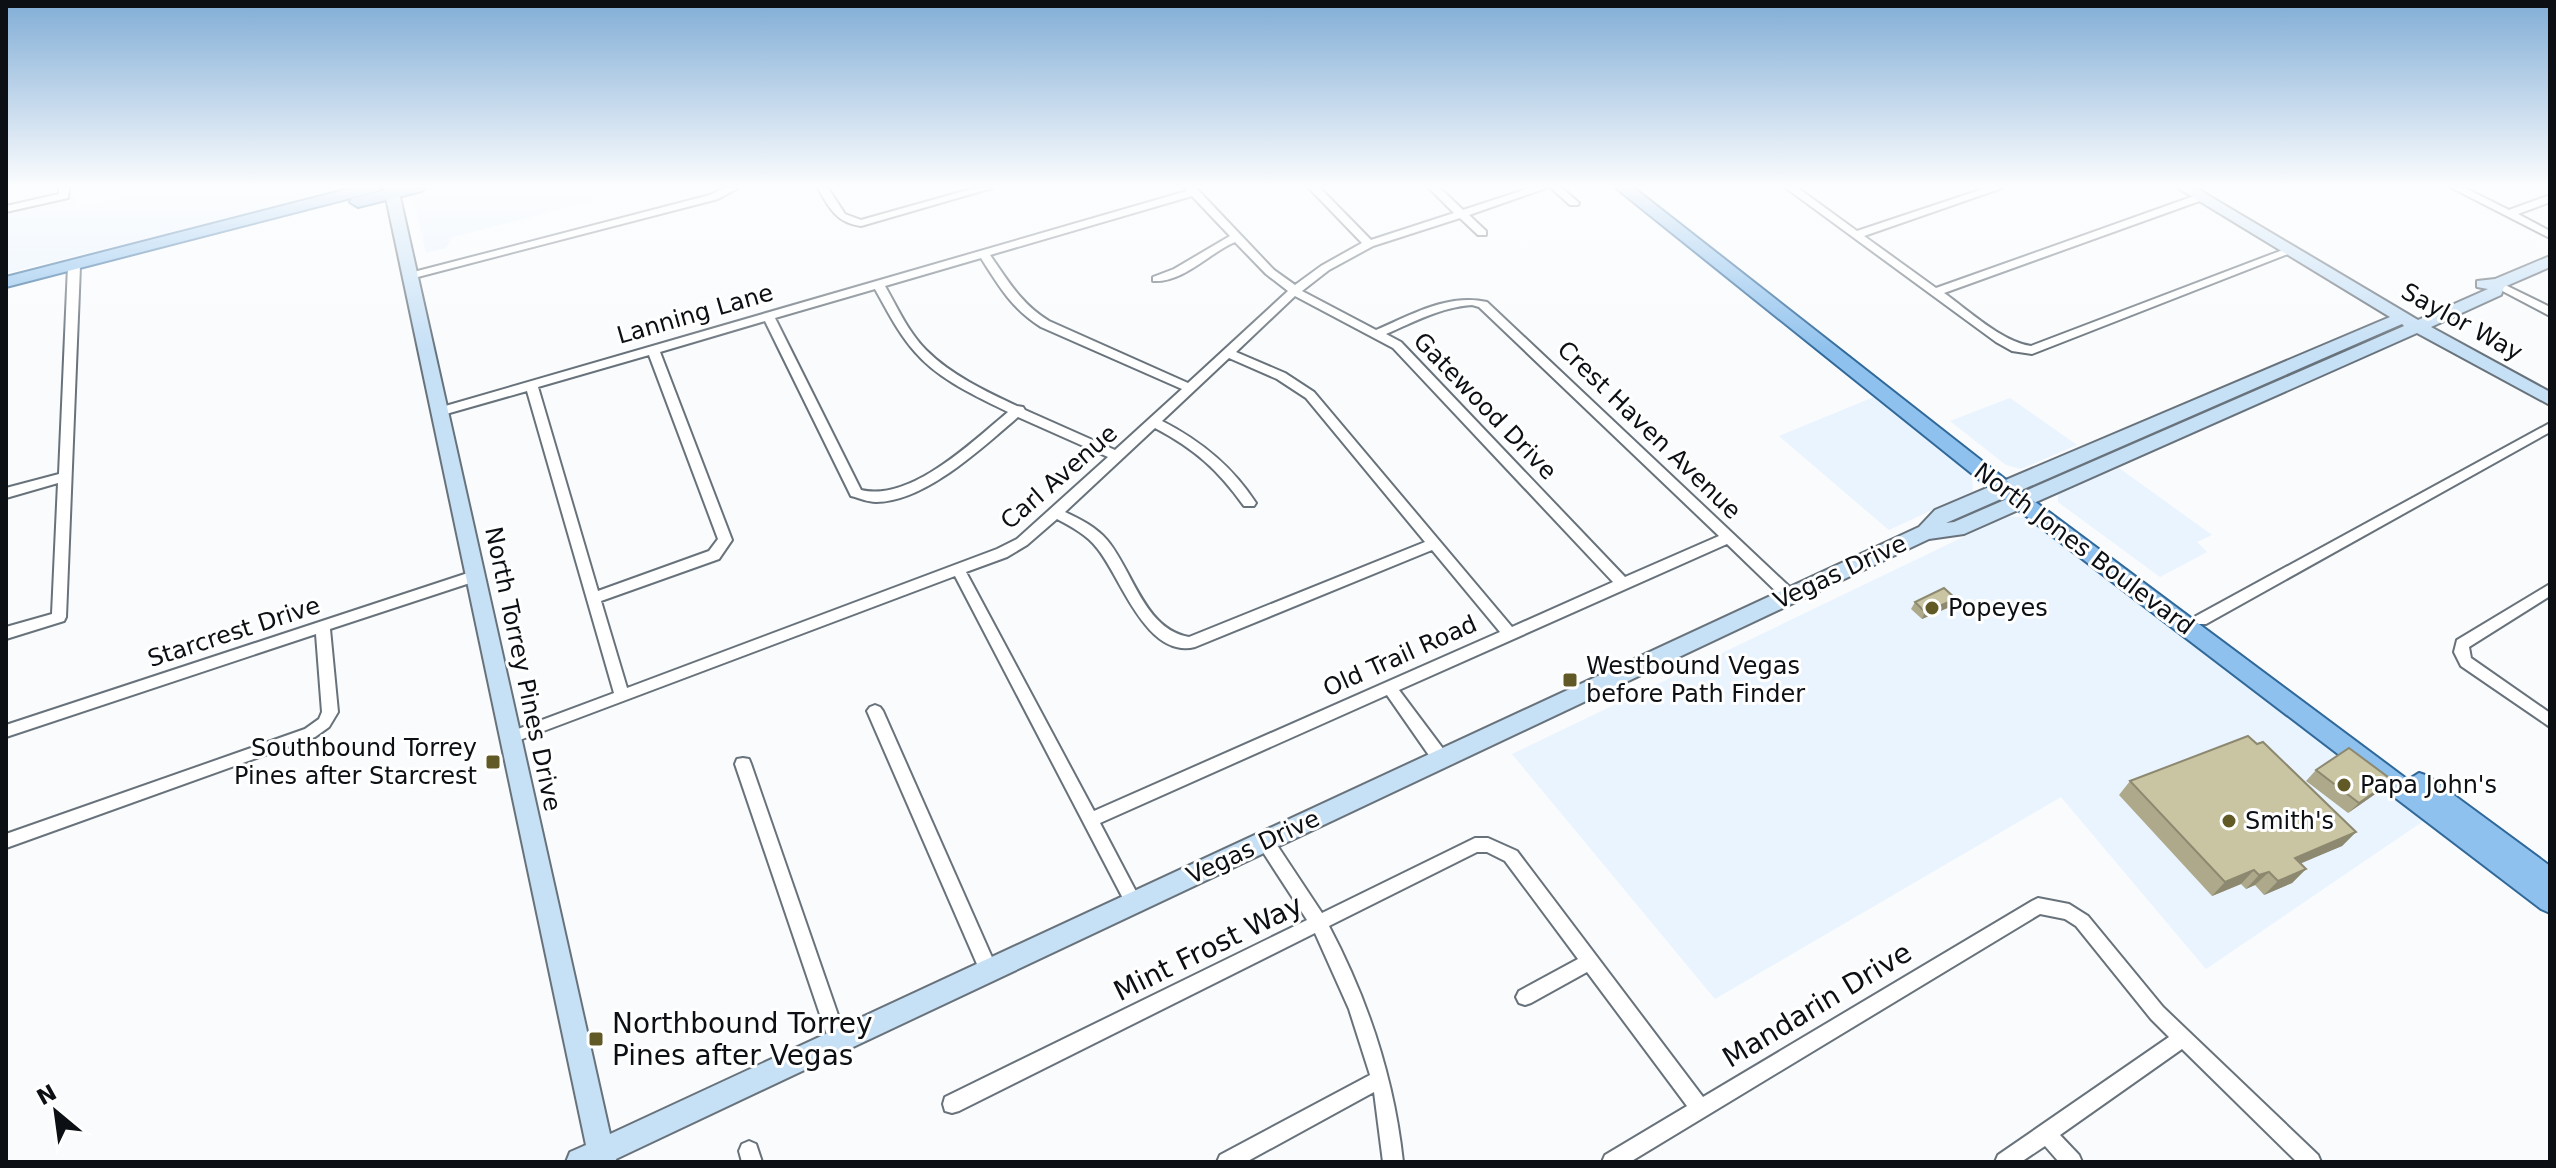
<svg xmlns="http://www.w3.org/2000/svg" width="2556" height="1168" font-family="'DejaVu Sans',sans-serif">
	<rect width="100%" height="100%" fill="#f9fbfd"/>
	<g fill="#eaf4fe">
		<polygon points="163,188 354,188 6,273 6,212 76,195 75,208"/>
		<polygon points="437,188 642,188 453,237 446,248 426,253 412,194"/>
		<polygon points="1874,397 1972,476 1973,491 1889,530 1779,436"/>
		<polygon points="2010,398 2077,445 2021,469 2006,465 1950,421"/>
		<polygon points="2119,468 2212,535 2197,542 2207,552 2160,577 2058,502 2058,494"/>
		<polygon points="2007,516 2031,518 2444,807 2206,969 2061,797 1715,999 1512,754"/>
	</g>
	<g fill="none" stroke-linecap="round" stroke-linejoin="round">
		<defs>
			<g id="street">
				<polygon points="59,188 69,188 68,198 6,212 6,206 59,194"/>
				<polygon points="724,188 738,188 718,199 410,279 404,276 406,274 710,195"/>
				<path d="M818,188H828L845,214L861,220L975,188H992L861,226C837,223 829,208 818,188Z"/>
				<path d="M1185,188H1196L1274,270L1295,285L1321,266L1362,243L1309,188H1320L1371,240L1454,213L1429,188H1440L1463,210L1530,188H1546L1469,215L1486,231V235H1478L1460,218L1373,246L1329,270L1302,291L1376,330C1411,315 1448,293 1487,302L1795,592L1797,596L1795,600H1785L1727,544L1399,690L1447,754L1449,759L1447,764L1441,765L1435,764L1387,695L1100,823L1142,903L1140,908L1134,911L1128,908L955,576L517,741L512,743L507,741L504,737L507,733L614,693L527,391L439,416L435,415L433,412L435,409L1187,191ZM1192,196L1230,236L1174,269L1153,277V281C1183,283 1209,253 1235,242L1266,274L1288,291L1188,383L1049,321C1022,305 1008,281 990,255ZM981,258C999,286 1012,309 1041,327L1182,389L1115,450L1025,410L1023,407L1017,406C985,391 951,375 926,350C908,332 897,307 885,286ZM875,289C887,310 898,333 915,352C939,380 976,396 1008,412C972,442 911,502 861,490L775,318ZM1295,296L1393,348L1613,582L1512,627L1314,392L1285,373L1236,352ZM1472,305L1479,307L1719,536L1625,577L1401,342L1386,334C1414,322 1441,307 1472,305ZM765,321L851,496C859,498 868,502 876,502C925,502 983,447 1018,417L1108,457L1017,539L997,549L627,688L601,601L719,559L732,540L660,352ZM649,355L718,539L709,551L598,591L538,387ZM1229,358L1277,379L1306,398L1425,542L1189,637C1144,629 1133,571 1107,540C1096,527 1080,519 1065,512L1155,428C1195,449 1218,470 1244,506H1254L1256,503C1232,466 1201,441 1162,421ZM1057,519C1072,527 1087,535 1097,548C1121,577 1146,659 1195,647L1432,550L1500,632L1094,811L966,572L1007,557L1027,545Z"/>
				<polygon points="1551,188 1562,188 1579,203 1578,205 1570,205"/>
				<path d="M1786,188H1798L1857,231L1986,188H2002L1864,236L1936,288L2197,195H2205V199L1944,293C1968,310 2002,342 2031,346L2288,248H2296L2298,250L2032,354L2012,351L1996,342Z"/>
				<polygon points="2452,188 2465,188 2509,210 2550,195 2550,202 2518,214 2550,231 2550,238"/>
				<polygon points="74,263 80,266 66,617 64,621 6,639 6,627 52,614 58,483 6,498 6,488 59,474 68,266"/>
				<polygon points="2497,281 2550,307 2550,316 2493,286 2493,282"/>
				<polygon points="2550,423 2550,432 2206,624 2196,624 2194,620 2196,616"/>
				<polygon points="477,570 484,575 482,579 330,629 338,712 329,727 315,737 6,848 6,834 305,729 319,719 322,712 316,634 6,737 6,725"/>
				<polygon points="2550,584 2550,596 2469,647 2471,658 2550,713 2550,727 2461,666 2454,652 2457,640"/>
				<polygon points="875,705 880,707 883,711 998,971 995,977 989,979 983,977 980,971 867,711 870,707"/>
				<polygon points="743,758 749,759 751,764 847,1041 844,1047 838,1050 832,1047 829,1041 735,764 737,759"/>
				<path d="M1265,834L1271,836L1322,913L1475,838H1488L1517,851L1703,1097L2032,901L2038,898L2069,904L2088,916L2163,1007L2318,1155L2321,1162H2297L2182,1049L2060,1135L2079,1155L2082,1162H2059L2045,1146L2021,1162H1995L1998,1155L2169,1037L2151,1019L2076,926L2065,919L2040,914L1630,1162H1602L1605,1155L1687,1106L1587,972L1531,1003L1525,1005L1519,1003L1516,997L1519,991L1578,959L1505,861L1487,852H1477L1329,926C1368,1000 1394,1078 1403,1162H1383L1374,1092L1246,1162H1217L1220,1155L1370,1075L1349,1009L1315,933L959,1111L952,1113L945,1111L943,1104L945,1097L1307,920L1259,846L1257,841L1259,836Z"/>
				<polygon points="749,1141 756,1144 762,1162 742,1162 739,1151 742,1144"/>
			</g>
			<path id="secondary" d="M384,188H398L610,1134L1919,527L1935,510L2390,317L2178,188H2196L2418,320L2488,289L2477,287V281L2495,279L2550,256V267L2504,287L2501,295L2431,327L2550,392V405L2417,333L1964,534L1929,539L616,1159L617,1162H566L570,1152L586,1145ZM2402,324L2404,326L1954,522L1946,523Z"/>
			<g id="primary">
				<polygon points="352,188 380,188 378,191 6,287 6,277"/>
				<polygon points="395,188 424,188 422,191 358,207 350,202 352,198"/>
				<polygon points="1616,188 1634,188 2010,483 2408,780 2419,773 2428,776 2550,866 2550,913 2541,909 1996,493"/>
			</g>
		</defs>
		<use href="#street" stroke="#68727b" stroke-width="4"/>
		<use href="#secondary" stroke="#68727b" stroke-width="4"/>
		<use href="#primary" stroke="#2f6899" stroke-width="4"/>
		<use href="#street" fill="#fff" fill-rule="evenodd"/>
		<use href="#secondary" fill="#c6e0f6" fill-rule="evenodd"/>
		<use href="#primary" fill="#8ec1ed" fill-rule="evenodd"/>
	</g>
	<g fill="#ada98a">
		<polygon points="1915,602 1952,606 1922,619 1911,609"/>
		<polygon points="2316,770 2381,790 2348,813 2306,781"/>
		<polygon points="2130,781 2356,832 2342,846 2300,863 2306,869 2292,883 2264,895 2255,885 2246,889 2241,884 2212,896 2119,795"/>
	</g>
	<g fill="#8d8971">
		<polygon points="1956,599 1952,606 1922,619 1925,612"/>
		<polygon points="2392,780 2381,790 2348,813 2359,803"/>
		<polygon points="2356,832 2342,846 2281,872 2295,858"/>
		<polygon points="2306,869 2292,883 2264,895 2278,881"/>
		<polygon points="2254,870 2241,884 2212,896 2225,882"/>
		<polygon points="2269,872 2255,885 2246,889 2259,875"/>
	</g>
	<g fill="#c9c4a1" stroke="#8d8971" stroke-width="2">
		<polygon points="1944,588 1956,599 1925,612 1915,602"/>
		<polygon points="2248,736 2257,744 2263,742 2356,832 2295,858 2306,869 2278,881 2269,872 2259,875 2254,870 2225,882 2130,781"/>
		<polygon points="2349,748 2392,780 2359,803 2316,770"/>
	</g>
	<linearGradient id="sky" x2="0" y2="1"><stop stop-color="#81add6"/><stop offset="0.53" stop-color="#fcfdfe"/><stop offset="1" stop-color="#fcfdfe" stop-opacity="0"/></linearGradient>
	<rect width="2556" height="352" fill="url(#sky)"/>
	<g fill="#615a26" stroke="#fff" stroke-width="3">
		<circle cx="1932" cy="608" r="8"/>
		<rect x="1562" y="672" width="16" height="16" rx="4"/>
		<rect x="485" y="754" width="16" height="16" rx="4"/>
		<circle cx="2344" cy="785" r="8"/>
		<circle cx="2229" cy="821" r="8"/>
		<rect x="588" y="1031" width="16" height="16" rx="4"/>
	</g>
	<g text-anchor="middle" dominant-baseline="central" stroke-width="6" stroke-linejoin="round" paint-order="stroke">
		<g font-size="24" fill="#0c0f13" stroke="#fff">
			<text transform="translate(695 314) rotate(-16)">Lanning Lane</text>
			<text transform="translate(2462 322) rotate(29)">Saylor Way</text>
			<text transform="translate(1485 406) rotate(46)">Gatewood Drive</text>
			<text transform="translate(1649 430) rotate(44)">Crest Haven Avenue</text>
			<text transform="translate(1059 477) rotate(-41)">Carl Avenue</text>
			<text transform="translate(2084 549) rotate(37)">North Jones Boulevard</text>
			<text transform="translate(1840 572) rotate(-25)">Vegas Drive</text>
			<text transform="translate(234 632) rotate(-18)">Starcrest Drive</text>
			<text transform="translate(1400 656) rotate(-24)">Old Trail Road</text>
			<text transform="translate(523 669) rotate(78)">North Torrey Pines Drive</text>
			<text transform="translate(1253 847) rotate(-25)">Vegas Drive</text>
		</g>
		<g font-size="24" fill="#0c0f13" stroke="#fff" text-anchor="start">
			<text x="1948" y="608">Popeyes</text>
			<text x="1586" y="666">Westbound Vegas<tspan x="1586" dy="28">before Path Finder</tspan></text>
			<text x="477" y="748" text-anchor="end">Southbound Torrey<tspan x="477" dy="28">Pines after Starcrest</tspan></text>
			<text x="2360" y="785">Papa John's</text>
			<text x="2245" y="821">Smith's</text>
		</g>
		<g font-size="28" fill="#0c0f13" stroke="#fff">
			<text transform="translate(1208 948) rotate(-26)">Mint Frost Way</text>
			<text transform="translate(1817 1005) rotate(-31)">Mandarin Drive</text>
		</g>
		<g font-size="28" fill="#0c0f13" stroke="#fff" text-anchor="start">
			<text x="612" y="1023">Northbound Torrey<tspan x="612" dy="32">Pines after Vegas</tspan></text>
		</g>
	</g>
	<rect width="2556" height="1168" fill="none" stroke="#0c0f13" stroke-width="16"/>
	<g transform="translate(56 1112) rotate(331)" stroke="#ffffff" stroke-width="6" paint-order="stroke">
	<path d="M0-6L14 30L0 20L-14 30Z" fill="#0c0f13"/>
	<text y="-12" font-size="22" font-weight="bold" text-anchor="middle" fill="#0c0f13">N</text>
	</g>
</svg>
